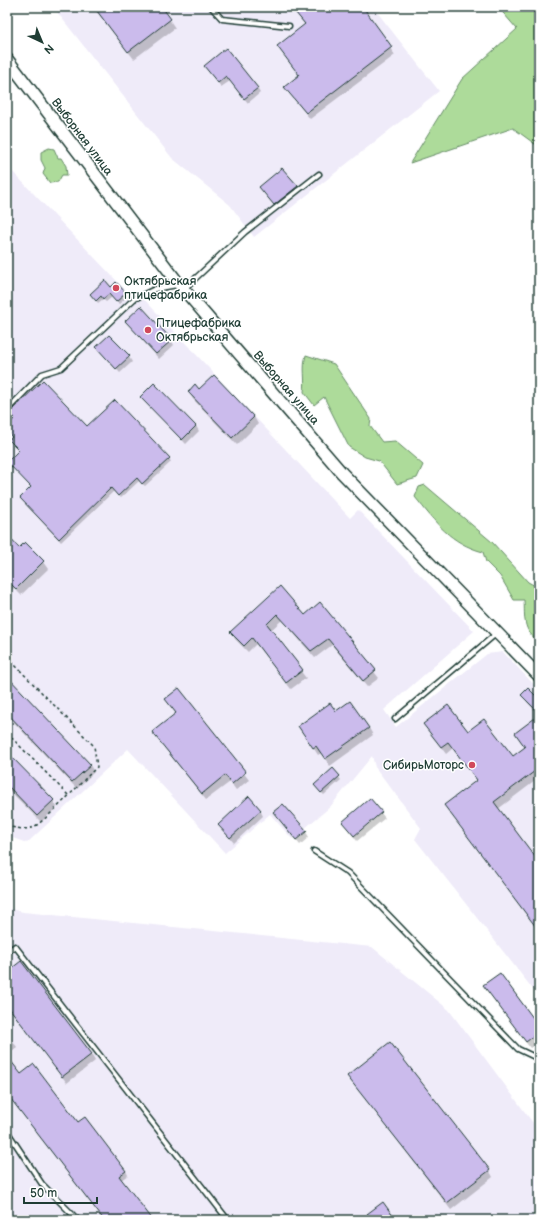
<svg xmlns="http://www.w3.org/2000/svg" width="546" height="1227" font-family="'Balsamiq Sans',sans-serif">
	<rect width="100%" height="100%" fill="#fff"/>
	<filter id="ink" filterUnits="userSpaceOnUse"><feTurbulence type="fractalNoise" baseFrequency=".025" numOctaves="2"/><feDisplacementMap in="SourceGraphic" scale="8" xChannelSelector="R" yChannelSelector="G"/><feConvolveMatrix kernelMatrix="1 2 1 2 8 2 1 2 1" color-interpolation-filters="sRGB"/></filter>
	<g filter="url(#ink)">
		<g fill="#efebf9">
			<polygon points="53,7 373,7 439,91 254,237 230,205 172,158"/>
			<polygon points="13,172 134,299 142,297 350,518 358,510 474,631 384,710 396,727 487,654 503,652 539,690 539,997 415,839 421,828 375,767 372,756 330,807 292,839 270,814 225,853 128,749 27,843 7,836 7,175"/>
			<polygon points="7,908 23,912 372,947 449,1010 539,1131 539,1220 7,1220"/>
		</g>
		<g fill="#addb9a" stroke="#668c67">
			<polygon points="498,7 539,7 539,147 513,128 410,163 462,79 517,29"/>
			<polygon points="49,148 54,149 58,158 61,158 66,166 67,175 62,175 58,182 50,183 43,174 45,168 41,160 41,152"/>
			<path d="M306,355L334,364L371,419L370,426L382,442L395,441L423,465L417,478L397,484L379,461L365,457L349,447L324,397L314,405L304,392C306,379 302,368 306,355Z"/>
			<path d="M425,485L492,542L528,582L539,588V641C522,631 525,617 524,600H514L500,576L486,562L483,552C450,543 436,523 415,497L419,487Z"/>
		</g>
		<g fill="#0003">
			<polygon points="93,7 161,7 175,28 134,59"/>
			<polygon points="291,7 360,7 395,55 310,119 285,87 300,76 278,46 305,25"/>
			<polygon points="206,66 257,88 260,93 248,103 230,81 221,87"/>
			<polygon points="297,187 300,192 278,209 264,192"/>
			<polygon points="116,284 127,297 119,304 112,297 106,302 103,299 98,303 91,294 111,288"/>
			<polygon points="126,321 171,340 174,345 159,359"/>
			<polygon points="97,347 129,357 132,362 120,373"/>
			<polygon points="214,376 254,417 258,424 237,445 193,399 189,392 199,390"/>
			<polygon points="142,397 196,426 199,431 186,444"/>
			<polygon points="11,413 87,428 169,458 171,462 145,486 139,481 121,498 114,491 61,542 21,499 32,488 8,462 20,451 12,443 12,438 7,432 7,427 15,419"/>
			<polygon points="7,537 19,549 25,543 43,562 48,569 21,595 14,588 7,593"/>
			<polygon points="280,588 305,616 320,604 379,678 367,687 332,645 315,658 282,620 270,631 306,678 291,689 256,644 248,652 235,639 231,632"/>
			<polygon points="7,677 90,765 94,772 77,789 7,715"/>
			<polygon points="179,689 249,780 236,790 230,782 206,800 158,739 176,714 166,699"/>
			<polygon points="523,695 539,701 539,715 527,702"/>
			<polygon points="335,712 369,728 373,735 330,766 321,753 318,755 299,726"/>
			<polygon points="539,716 539,778 498,809 534,858 539,854 539,931 445,805 477,781 453,748 446,754 429,731 468,732 513,758 526,748 516,733"/>
			<polygon points="7,754 53,800 57,807 41,822 7,788"/>
			<polygon points="333,770 341,780 324,795 317,788"/>
			<polygon points="370,799 385,818 357,841 343,822"/>
			<polygon points="260,810 263,816 234,843 219,825"/>
			<polygon points="274,813 306,832 309,837 300,845"/>
			<polygon points="7,973 91,1054 95,1061 67,1083 7,1005"/>
			<polygon points="489,993 539,1027 539,1042 530,1048"/>
			<polygon points="7,1034 17,1047 7,1055"/>
			<polygon points="7,1057 21,1076 78,1123 84,1118 126,1171 128,1175 121,1180 152,1220 104,1220 7,1094"/>
			<polygon points="348,1076 489,1170 493,1177 451,1210"/>
		</g>
		<g fill="#cbbbec" stroke="#1f3d34">
			<polygon points="94,7 162,7 171,19 128,52"/>
			<polygon points="291,7 363,7 392,47 306,113 284,87 299,75 277,46 305,24"/>
			<polygon points="226,48 258,88 244,99 226,76 218,83 204,66"/>
			<polygon points="282,168 298,186 274,205 259,187"/>
			<polygon points="105,280 111,287 116,282 126,293 116,302 109,294 103,299 101,296 96,301 90,294"/>
			<polygon points="141,306 172,340 156,354 125,321"/>
			<polygon points="109,335 130,356 116,369 96,347"/>
			<polygon points="214,375 254,417 232,438 188,392 195,384 199,389"/>
			<polygon points="43,380 87,426 115,400 170,458 142,484 137,478 118,496 111,488 59,539 20,498 31,487 7,462 19,450 9,440 12,437 7,432 7,426 15,418 9,413"/>
			<polygon points="154,383 196,426 182,440 140,397"/>
			<polygon points="7,535 19,548 25,542 44,561 16,589 7,580"/>
			<polygon points="280,586 305,615 320,602 376,670 363,681 328,639 311,651 277,614 267,624 303,670 286,683 252,638 244,646 230,632"/>
			<polygon points="7,676 91,765 72,782 7,713"/>
			<polygon points="179,688 246,772 232,784 225,775 202,794 152,732 176,713 165,699"/>
			<polygon points="528,688 539,699 539,713 521,695"/>
			<polygon points="350,701 369,728 325,759 316,746 313,748 298,726 330,703 336,711"/>
			<polygon points="448,705 468,731 484,719 513,756 525,747 515,733 539,715 539,768 494,802 539,862 539,931 444,805 477,780 448,742 441,747 423,724"/>
			<polygon points="7,752 54,800 37,816 7,785"/>
			<polygon points="333,768 340,776 321,793 314,785"/>
			<polygon points="249,796 261,810 230,838 218,825"/>
			<polygon points="370,798 382,812 354,836 342,822"/>
			<polygon points="283,804 307,831 296,840 273,812"/>
			<polygon points="21,961 92,1054 62,1077 7,1005 7,972"/>
			<polygon points="500,973 539,1026 539,1032 526,1042 483,985"/>
			<polygon points="390,1042 490,1170 447,1203 347,1076"/>
			<polygon points="7,1056 21,1074 34,1064 78,1122 85,1117 126,1171 119,1176 153,1220 104,1220 7,1094"/>
			<polygon points="383,1202 396,1220 372,1220 367,1214"/>
		</g>
		<g fill="none" stroke-linecap="round" stroke-linejoin="round">
			<defs>
				<g id="lane">
					<polyline points="211,7 222,19 289,26"/>
					<polyline points="184,289 245,232 319,174"/>
					<polyline points="7,410 42,374 61,368 134,299 155,289 177,285"/>
					<polyline points="395,719 497,633"/>
					<polyline points="314,851 348,873 518,1049 539,1059"/>
					<polyline points="7,952 15,946 228,1220"/>
					<polyline points="7,1131 42,1184 78,1220"/>
				</g>
				<polyline id="secondary" points="7,59 179,284 342,473 539,676"/>
			</defs>
			<use href="#lane" stroke="#1f3d34" stroke-width="7"/>
			<use href="#secondary" stroke="#1f3d34" stroke-width="14"/>
			<g stroke="#1f3d34" stroke-width="1.5" stroke-dasharray="3 3" stroke-linecap="butt">
				<path d="M7,657L94,746L97,767C85,778 43,825 31,828C24,830 14,828 7,826"/>
				<polyline points="7,733 68,795"/>
			</g>
			<use href="#lane" stroke="#fff" stroke-width="4"/>
			<use href="#secondary" stroke="#fff" stroke-width="11"/>
		</g>
	</g>
	<g fill="#d1495b" stroke="#fff" stroke-width="1.5">
		<circle cx="116" cy="288" r="4"/>
		<circle cx="148" cy="330" r="4"/>
		<circle cx="472" cy="765" r="4"/>
	</g>
	<g text-anchor="middle" dominant-baseline="central" stroke-width="3" stroke-linejoin="round" paint-order="stroke">
		<g font-size="12" fill="#1f3d34" stroke="#fff">
			<text transform="translate(82 137) rotate(53)">Выборная улица</text>
			<text transform="translate(286 388) rotate(49)">Выборная улица</text>
		</g>
		<g font-size="12" fill="#1f3d34" stroke="#fff" text-anchor="start">
			<text x="124" y="281">Октябрьская<tspan x="124" dy="14">птицефабрика</tspan></text>
			<text x="156" y="323">Птицефабрика<tspan x="156" dy="14">Октябрьская</tspan></text>
			<text x="464" y="765" text-anchor="end">СибирьМоторс</text>
		</g>
	</g>
	<rect width="546" height="1227" fill="none" stroke="#fff" stroke-width="24"/>
	<rect x="12" y="12" width="522" height="1203" fill="none" stroke="#1f3d34" stroke-width="1.5" filter="url(#ink)"/>
	<g transform="translate(42 42) rotate(136)" stroke="#ffffff" stroke-width="3" paint-order="stroke">
	<path d="M0-3L7 15L0 10L-7 15Z" fill="#1f3d34"/>
	<text y="-6" font-size="11" font-weight="bold" text-anchor="middle" fill="#1f3d34">N</text>
	</g>
	<path d="M24 1197v6h73v-6" fill="none" stroke="#1f3d34" stroke-width="2"/>
	<text x="30" y="1197" font-size="12" fill="#1f3d34" stroke="#ffffff" stroke-width="3" paint-order="stroke">50 m</text>
</svg>
